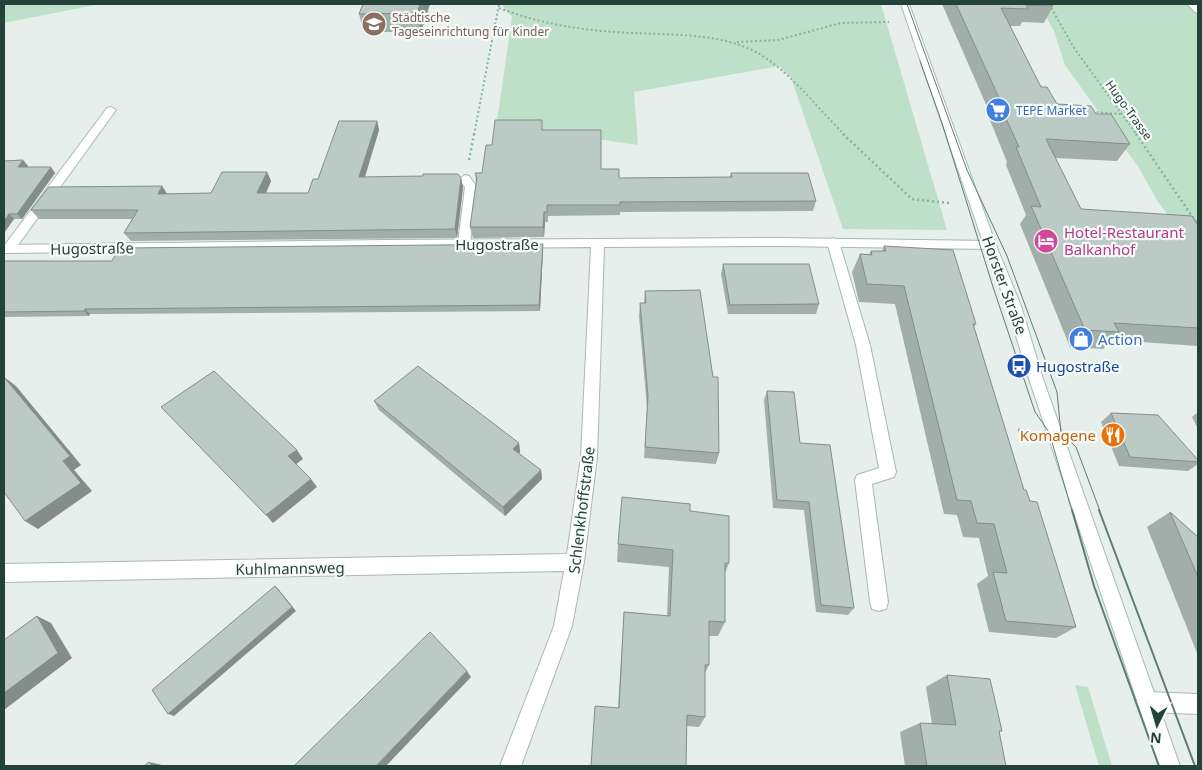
<svg xmlns="http://www.w3.org/2000/svg" width="1202" height="770" font-family="'Noto Sans',sans-serif">
	<rect width="100%" height="100%" fill="#e6efeb"/>
	<g fill="#bfe0c8">
		<polygon points="4,4 100,4 4,23"/>
		<polygon points="501,4 881,4 947,230 843,229 791,78 779,66 634,92 638,145 543,131 495,135 512,17"/>
		<polygon points="1039,4 1198,4 1198,254 1158,202 1139,168 1065,65 1054,31"/>
		<polygon points="1075,685 1088,687 1112,766 1099,766"/>
	</g>
	<g fill="none" stroke-linecap="round" stroke-linejoin="round">
		<defs>
			<g id="service">
				<polygon points="1187,4 1196,4 1198,6 1198,13 1195,12"/>
				<polygon points="111,107 116,110 13,252 4,252 4,246 107,108"/>
				<polygon points="465,175 469,176 477,187 470,243 464,247 458,243 465,187 459,179"/>
				<polygon points="833,238 839,242 870,345 896,472 894,477 872,484 888,602 886,609 879,611 872,609 870,602 855,480 857,475 879,468 856,345 827,242"/>
				<polygon points="1147,692 1198,694 1198,714 1147,712 1140,709 1137,702 1140,695"/>
			</g>
			<polygon id="minor" points="779,238 990,241 996,245 990,249 779,246 604,247 597,457 584,562 572,626 521,766 500,766 554,626 564,571 4,582 4,564 567,554 581,457 591,247 4,253 4,245 385,240"/>
			<polygon id="secondary" points="901,4 909,4 996,245 1021,306 1043,379 1180,766 1159,766 1029,379 1007,306 984,245"/>
		</defs>
		<use href="#service" stroke="#a8b8b2" stroke-width="2"/>
		<use href="#minor" stroke="#a8b8b2" stroke-width="2"/>
		<use href="#secondary" stroke="#a4bbb3" stroke-width="2"/>
		<g stroke="#86b3a5" stroke-width="2" stroke-dasharray="2 2.5" stroke-linecap="butt">
			<polyline points="1049,4 1074,48 1137,135"/>
			<path d="M499,8C543,25 586,31 633,33C672,35 720,33 756,52C789,70 818,109 845,135"/>
			<polyline points="737,42 778,40 841,23 889,22"/>
			<polyline points="1092,112 1121,114"/>
			<polyline points="474,135 499,4"/>
		</g>
		<g stroke="#86b3a5" stroke-width="2.5" stroke-dasharray="2 3" stroke-linecap="butt">
			<polyline points="843,134 912,199 949,203"/>
			<polyline points="1136,134 1198,225"/>
			<polyline points="469,160 474,134"/>
		</g>
		<g stroke="#86b3a5" stroke-width="3" stroke-dasharray="2.5 4" stroke-linecap="butt">
			<polyline points="1018,430 1030,431"/>
			<polyline points="1083,435 1097,437"/>
		</g>
		<use href="#service" fill="#fff" fill-rule="evenodd"/>
		<use href="#minor" fill="#fff" fill-rule="evenodd"/>
		<use href="#secondary" fill="#fff" fill-rule="evenodd"/>
		<g stroke="#5f7d75" stroke-width="1">
			<polyline points="907,4 967,170 1007,256 1057,392 1061,433 1076,447 1100,511"/>
			<polyline points="920,61 942,123 993,287 1035,412 1049,432 1072,511"/>
		</g>
		<g stroke="#5f7d75" stroke-width="2">
			<polyline points="1072,510 1094,586 1159,766"/>
			<polyline points="1099,510 1195,766"/>
		</g>
	</g>
	<g fill="#a1aea9">
		<polygon points="363,4 430,4 421,32 364,32 359,14"/>
		<polygon points="942,4 1051,4 1053,6 1044,23 1022,22 1020,26 1010,26 1041,87 1057,104 1096,114 1130,144 1117,161 1055,158 1081,209 1198,225 1198,346 1112,340 1103,349 1070,347 1020,224 1026,215 1006,165 1007,162 990,120 992,118"/>
		<polygon points="377,121 379,130 365,177 461,178 463,188 457,238 131,241 124,233 132,219 39,219 31,210 162,186 167,194 211,193 267,172 271,181 266,193 308,193"/>
		<polygon points="543,130 601,169 619,178 730,177 731,173 816,201 813,211 620,212 620,215 548,216 548,222 545,222 544,237 473,238 470,227 476,182 475,173 482,173 492,145"/>
		<polygon points="23,160 28,166 27,167 55,173 22,219 14,219 4,233 4,161"/>
		<polygon points="884,246 976,324 974,327 1024,490 1030,501 1076,627 1056,638 989,632 977,584 988,576 979,538 963,537 957,515 944,514 895,304 859,302 852,272 860,254 869,254 871,251 882,251"/>
		<polygon points="543,249 540,311 90,314 89,316 4,317 4,261 112,261"/>
		<polygon points="723,264 819,304 816,314 728,314 721,274"/>
		<polygon points="645,291 719,453 716,464 644,458 647,408 639,316 640,303 644,303"/>
		<polygon points="767,391 800,443 854,608 848,615 816,612 804,510 773,508 764,400"/>
		<polygon points="374,401 519,443 520,452 519,454 541,470 542,479 505,516 379,410"/>
		<polygon points="1198,412 1198,429 1192,417"/>
		<polygon points="1111,413 1198,460 1198,464 1188,471 1119,466 1101,422"/>
		<polygon points="690,511 729,563 725,573 725,622 718,636 709,636 709,665 705,673 705,717 699,727 687,726 618,708 624,612 667,616 669,567 617,562 618,544"/>
		<polygon points="1170,512 1198,537 1198,654 1197,653 1147,527"/>
		<polygon points="947,675 1002,731 999,732 1006,766 905,766 900,732 920,723 932,724 926,687"/>
	</g>
	<g fill="#838d89">
		<polygon points="420,4 430,4 421,32 417,13"/>
		<polygon points="377,121 379,130 362,186 359,177"/>
		<polygon points="23,160 28,166 22,173 18,167"/>
		<polygon points="51,167 55,173 22,219 17,214"/>
		<polygon points="267,172 271,181 262,202 257,193"/>
		<polygon points="461,178 463,188 457,238 455,229"/>
		<polygon points="162,186 168,195 158,194"/>
		<polygon points="544,212 545,222 544,237 543,227"/>
		<polygon points="9,214 14,219 4,233 4,221"/>
		<polygon points="543,244 543,249 540,311 539,305"/>
		<polygon points="85,309 90,314 89,316 84,311"/>
		<polygon points="4,377 16,386 81,465 74,470 92,491 38,529 25,521"/>
		<polygon points="519,443 520,452 515,458 513,449"/>
		<polygon points="297,450 303,459 295,465 288,456"/>
		<polygon points="541,470 542,479 505,516 503,507"/>
		<polygon points="311,479 317,487 273,523 266,515"/>
		<polygon points="275,586 279,590 296,611 174,716 168,714"/>
		<polygon points="37,616 51,623 72,658 4,710 4,693"/>
		<polygon points="467,671 471,677 386,766 376,766"/>
		<polygon points="149,762 162,765 163,766 152,766"/>
	</g>
	<g fill="#bbcac4" stroke="#838d89">
		<polygon points="363,4 420,4 417,13 359,14"/>
		<polygon points="956,4 1051,4 1053,6 1026,5 1028,9 1001,8 1041,87 1047,87 1057,104 1091,106 1096,114 1111,114 1130,144 1046,139 1081,209 1192,216 1198,225 1198,328 1114,323 1119,332 1085,330 1031,206 1041,207 1016,147 1019,147 999,103 1000,100"/>
		<polygon points="495,120 542,120 542,130 601,130 601,169 619,169 619,178 732,177 731,173 808,173 816,201 620,202 620,205 547,205 547,212 544,212 543,227 470,227 477,177 475,173 482,173 486,145 492,145"/>
		<polygon points="339,121 377,121 359,177 423,176 423,174 458,174 461,178 455,229 124,233 138,210 31,210 49,187 162,186 158,194 211,193 222,172 267,172 257,193 308,193 313,179 318,179"/>
		<polygon points="23,160 18,167 51,167 17,214 9,214 4,221 4,161"/>
		<polygon points="543,244 539,305 85,309 84,311 4,312 4,261 112,261 119,248"/>
		<polygon points="884,246 953,250 976,324 973,324 1024,490 1026,490 1030,501 1037,502 1076,627 1006,621 993,572 1007,573 994,524 977,523 971,501 957,500 904,286 867,284 860,254 872,255 871,251 886,251"/>
		<polygon points="723,264 809,264 819,304 730,305"/>
		<polygon points="700,290 713,377 718,377 719,453 645,447 648,396 640,303 646,303 645,291"/>
		<polygon points="418,366 519,443 513,449 541,470 503,507 374,401"/>
		<polygon points="214,371 297,450 288,456 311,479 266,515 161,407"/>
		<polygon points="4,377 70,456 63,461 81,483 25,521 4,492"/>
		<polygon points="767,391 794,392 800,443 830,445 854,608 821,605 809,502 777,500"/>
		<polygon points="1111,413 1158,415 1198,460 1198,462 1130,457"/>
		<polygon points="622,497 690,504 690,511 729,516 729,563 725,563 725,622 709,621 709,665 705,665 705,717 687,715 686,766 591,766 595,706 619,708 624,612 670,616 673,550 618,544"/>
		<polygon points="1170,512 1198,537 1198,577"/>
		<polygon points="275,586 292,607 168,714 152,690"/>
		<polygon points="37,616 58,653 4,693 4,640"/>
		<polygon points="430,632 467,671 376,766 294,766"/>
		<polygon points="947,675 990,679 1002,731 999,731 1006,766 927,766 920,723 956,725"/>
		<polygon points="149,762 152,766 144,766"/>
	</g>
	<defs>
		<symbol id="school-disc" viewBox="-11 -11 22 22"><circle r="9.5" fill="#8d6e63" stroke="#f7fbf9"/><path d="M0-5L7-2L0 1L-7-2ZM-4 1L0 2.5L4 1V4Q0 6-4 4Z" fill="#fff"/></symbol>
		<symbol id="supermarket-disc" viewBox="-11 -11 22 22"><circle r="9.5" fill="#3f7fe0" stroke="#f7fbf9"/><path d="M-6-5.5h2.5l.6 2H6L4.5 2H-2.5L-4.4-4H-6ZM-1.5 3.2a1.3 1.3 0 1 0 .1 0ZM3 3.2a1.3 1.3 0 1 0 .1 0Z" fill="#fff"/></symbol>
		<symbol id="hotel-disc" viewBox="-11 -11 22 22"><circle r="9.5" fill="#d1479c" stroke="#f7fbf9"/><path d="M-6-4.5h1.5V1H6V5H4.5V3h-9V5H-6ZM-4 0a1.8 1.8 0 1 1 3.6 0ZM.5 0V-2.5h3Q6-2.5 6 0Z" fill="#fff"/></symbol>
		<symbol id="shop-disc" viewBox="-11 -11 22 22"><circle r="9.5" fill="#3f7fe0" stroke="#f7fbf9"/><path d="M-5-2.5h2.3a2.7 3.5 0 0 1 5.4 0H5L5.5 6h-11ZM-1.5-2.5h3a1.5 2.3 0 0 0-3 0Z" fill="#fff"/></symbol>
		<symbol id="bus-disc" viewBox="-11 -11 22 22"><circle r="9.5" fill="#1a4fb4" stroke="#f7fbf9"/><path d="M-5-6H5V4H4V6H2V4H-2V6H-4V4H-5ZM-3.5-4V0h7V-4ZM-3.5 1.2v1.5H-2V1.2ZM2 1.2v1.5H3.5V1.2Z" fill="#fff"/></symbol>
		<symbol id="restaurant-disc" viewBox="-11 -11 22 22"><circle r="9.5" fill="#e8710a" stroke="#f7fbf9"/><path d="M-5-6h1v4h1v-4h1v4h1v-4h1v5L-1.5 .5V6h-2V.5L-5-1ZM5-6V6H3V1.5H1.5Q1.5-4 5-6Z" fill="#fff"/></symbol>
	</defs>
	<g fill-rule="evenodd">
		<use href="#school-disc" x="360" y="10" width="28" height="28"/>
		<use href="#supermarket-disc" x="984" y="96" width="28" height="28"/>
		<use href="#hotel-disc" x="1032" y="227" width="28" height="28"/>
		<use href="#shop-disc" x="1067" y="325" width="28" height="28"/>
		<use href="#bus-disc" x="1005" y="352" width="28" height="28"/>
		<use href="#restaurant-disc" x="1099" y="421" width="28" height="28"/>
	</g>
	<g text-anchor="middle" dominant-baseline="central" stroke-width="4.5" stroke-linejoin="round" paint-order="stroke">
		<g font-size="12" fill="#785e54" stroke="#f7fbf9" text-anchor="start">
			<text x="392" y="17">Städtische<tspan x="392" dy="14">Tageseinrichtung für Kinder</tspan></text>
		</g>
		<g font-size="12" fill="#366cbe" stroke="#f7fbf9" text-anchor="start">
			<text x="1016" y="110">TEPE Market</text>
		</g>
		<g font-size="12" fill="#24423a" stroke="#f7fbf9">
			<text transform="translate(1129 110) rotate(54)">Hugo-Trasse</text>
		</g>
		<g font-size="15" fill="#b23c85" stroke="#f7fbf9" text-anchor="start">
			<text x="1064" y="232">Hotel-Restaurant<tspan x="1064" dy="17">Balkanhof</tspan></text>
		</g>
		<g font-size="15" fill="#24423a" stroke="#f7fbf9">
			<text x="497" y="244">Hugostraße</text>
			<text transform="translate(92 248) rotate(-1)">Hugostraße</text>
			<text transform="translate(1005 285) rotate(70)">Horster Straße</text>
			<text transform="translate(581 510) rotate(-83)">Schlenkhoffstraße</text>
			<text transform="translate(290 568) rotate(-1)">Kuhlmannsweg</text>
		</g>
		<g font-size="15" fill="#366cbe" stroke="#f7fbf9" text-anchor="start">
			<text x="1098" y="339">Action</text>
		</g>
		<g font-size="15" fill="#164399" stroke="#f7fbf9" text-anchor="start">
			<text x="1036" y="366">Hugostraße</text>
		</g>
		<g font-size="15" fill="#c56008" stroke="#f7fbf9" text-anchor="end">
			<text x="1096" y="435">Komagene</text>
		</g>
	</g>
	<rect width="1202" height="770" fill="none" stroke="#24423a" stroke-width="10"/>
	<g transform="translate(1157 725) rotate(185)" stroke="#f7fbf9" stroke-width="4" paint-order="stroke">
	<path d="M0-4L9 19L0 12L-9 19Z" fill="#24423a"/>
	<text y="-8" font-size="14" font-weight="bold" text-anchor="middle" fill="#24423a">N</text>
	</g>
</svg>
